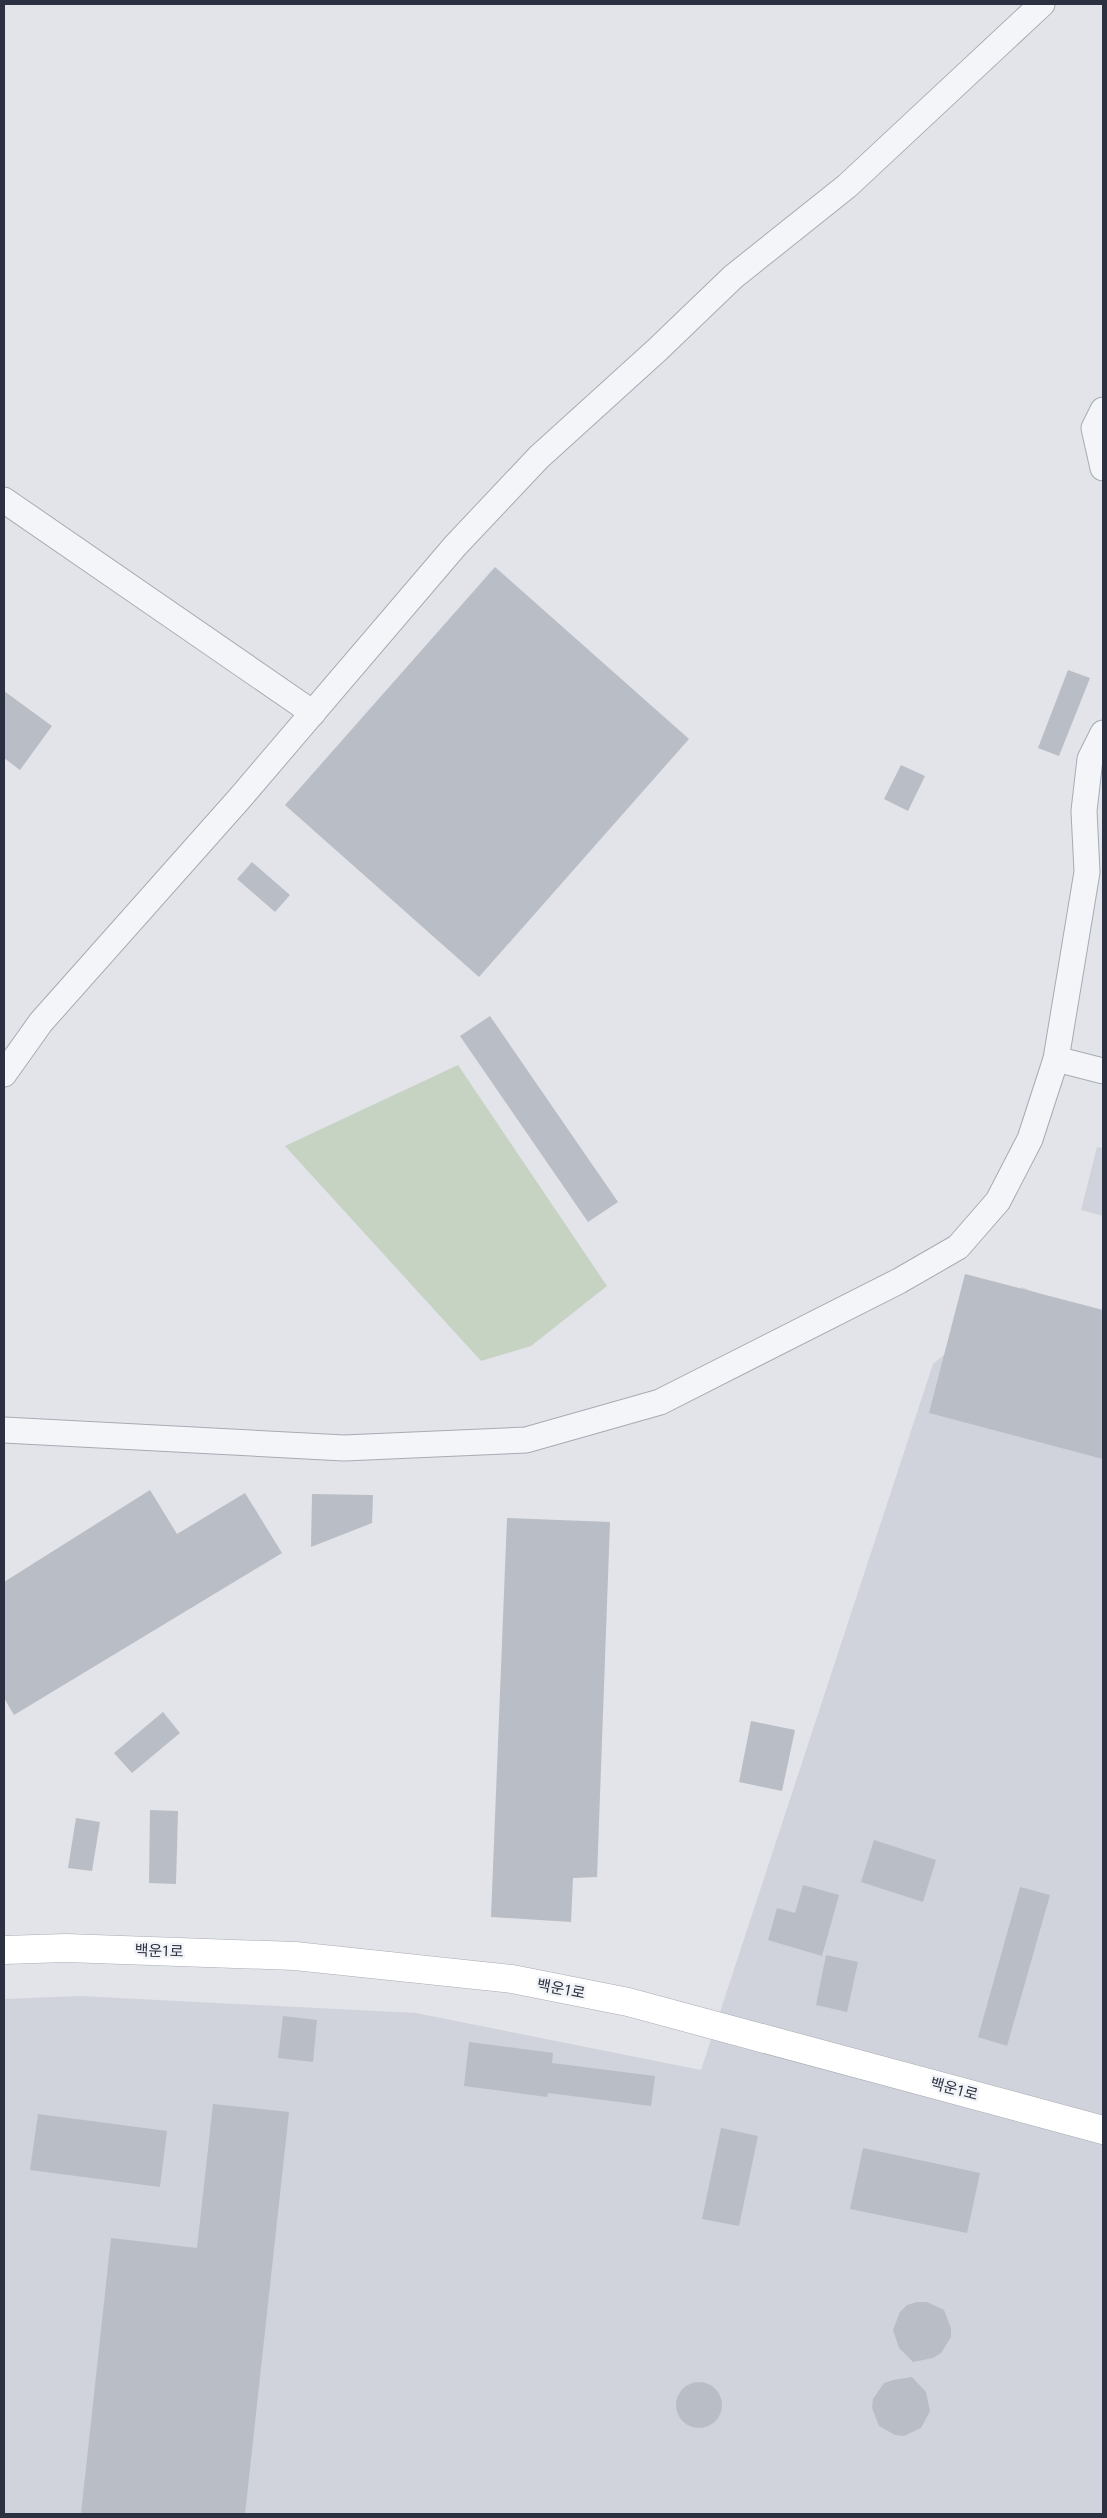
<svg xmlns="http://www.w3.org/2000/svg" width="1107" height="2518" font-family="'Roboto Condensed','Noto Sans KR',sans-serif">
	<rect width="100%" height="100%" fill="#e2e4e9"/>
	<g fill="#d0d3db">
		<polygon points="1097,1147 1103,1148 1103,1216 1081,1210"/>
		<polygon points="1022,1287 1103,1319 1103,2514 4,2514 4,1999 80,1996 416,2013 701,2070 933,1364"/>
	</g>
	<polygon fill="#c6d3c3" points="458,1065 607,1286 531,1346 481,1361 285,1146"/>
	<g fill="#b9bdc6">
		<polygon points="495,567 689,739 479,977 285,805"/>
		<polygon points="1068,670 1090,678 1059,756 1038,748"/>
		<polygon points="4,691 52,726 20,770 4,758"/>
		<polygon points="901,765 925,776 908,811 884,799"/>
		<polygon points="252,862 290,895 275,912 237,879"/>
		<polygon points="490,1016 618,1202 588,1222 460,1036"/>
		<polygon points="965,1274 1103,1310 1103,1459 929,1413"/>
		<polygon points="150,1490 177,1534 245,1493 282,1553 14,1715 4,1698 4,1582"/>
		<polygon points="312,1494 373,1495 372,1523 311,1547"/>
		<polygon points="507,1518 610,1522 597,1877 573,1878 571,1922 491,1917"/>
		<polygon points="163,1712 180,1733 132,1773 114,1753"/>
		<polygon points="751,1721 795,1730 782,1791 739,1782"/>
		<polygon points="150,1810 178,1811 176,1884 149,1883"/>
		<polygon points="76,1818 100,1822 92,1871 68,1868"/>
		<polygon points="874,1840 936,1860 923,1902 861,1882"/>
		<polygon points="803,1885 839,1895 822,1956 768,1940 777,1908 795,1913"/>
		<polygon points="1020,1887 1050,1895 1007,2046 978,2037"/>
		<polygon points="826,1955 858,1962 847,2012 816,2005"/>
		<polygon points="283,2016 317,2020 313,2062 278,2058"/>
		<polygon points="469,2042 553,2053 552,2063 655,2076 651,2106 548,2093 547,2097 464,2086"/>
		<polygon points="213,2104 289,2112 245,2514 81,2514 111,2238 197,2248"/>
		<polygon points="38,2114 167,2131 160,2187 30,2170"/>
		<polygon points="721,2128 758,2136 739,2226 702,2219"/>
		<polygon points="863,2148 980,2173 967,2233 850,2209"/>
		<polygon points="917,2302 927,2302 944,2310 951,2328 951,2337 941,2353 933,2358 913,2362 899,2348 893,2330 900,2312 907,2305"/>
		<polygon points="912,2377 926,2392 930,2411 921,2428 904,2436 895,2435 879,2426 872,2408 873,2399 884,2383 893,2380"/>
		<circle cx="699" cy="2405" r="23"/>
	</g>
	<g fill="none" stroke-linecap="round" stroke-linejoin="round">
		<defs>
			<g id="street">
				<polyline points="1103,410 1094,428 1103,468"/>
				<polyline points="4,500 313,713"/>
				<polyline points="1056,1059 1087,872 1084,811 1090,759 1103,733"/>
				<polyline points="4,1074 41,1022 240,798 455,546 539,457 657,350 733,277 847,186 1042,4"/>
				<polyline points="4,1430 344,1448 526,1440 660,1402 899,1281 958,1247 998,1201 1030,1139 1056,1059 1103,1071"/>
			</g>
			<polyline id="secondary" points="4,1950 66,1948 295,1956 512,1979 628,2002 1103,2130"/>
		</defs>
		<use href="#street" stroke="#a7abb3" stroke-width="27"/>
		<use href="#secondary" stroke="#a7abb3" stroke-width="29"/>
		<use href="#street" stroke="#f4f5f8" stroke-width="25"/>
		<use href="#secondary" stroke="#fff" stroke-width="28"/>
	</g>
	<g text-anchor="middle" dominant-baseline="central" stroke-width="5" stroke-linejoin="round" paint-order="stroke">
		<g font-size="15" fill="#2b3140" stroke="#f1f3f7">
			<text transform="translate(159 1951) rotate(2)">백운1로</text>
			<text transform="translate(561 1989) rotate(11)">백운1로</text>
			<text transform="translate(954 2089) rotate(15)">백운1로</text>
		</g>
	</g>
	<rect width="1107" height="2518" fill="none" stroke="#2b3140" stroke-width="10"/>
</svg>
